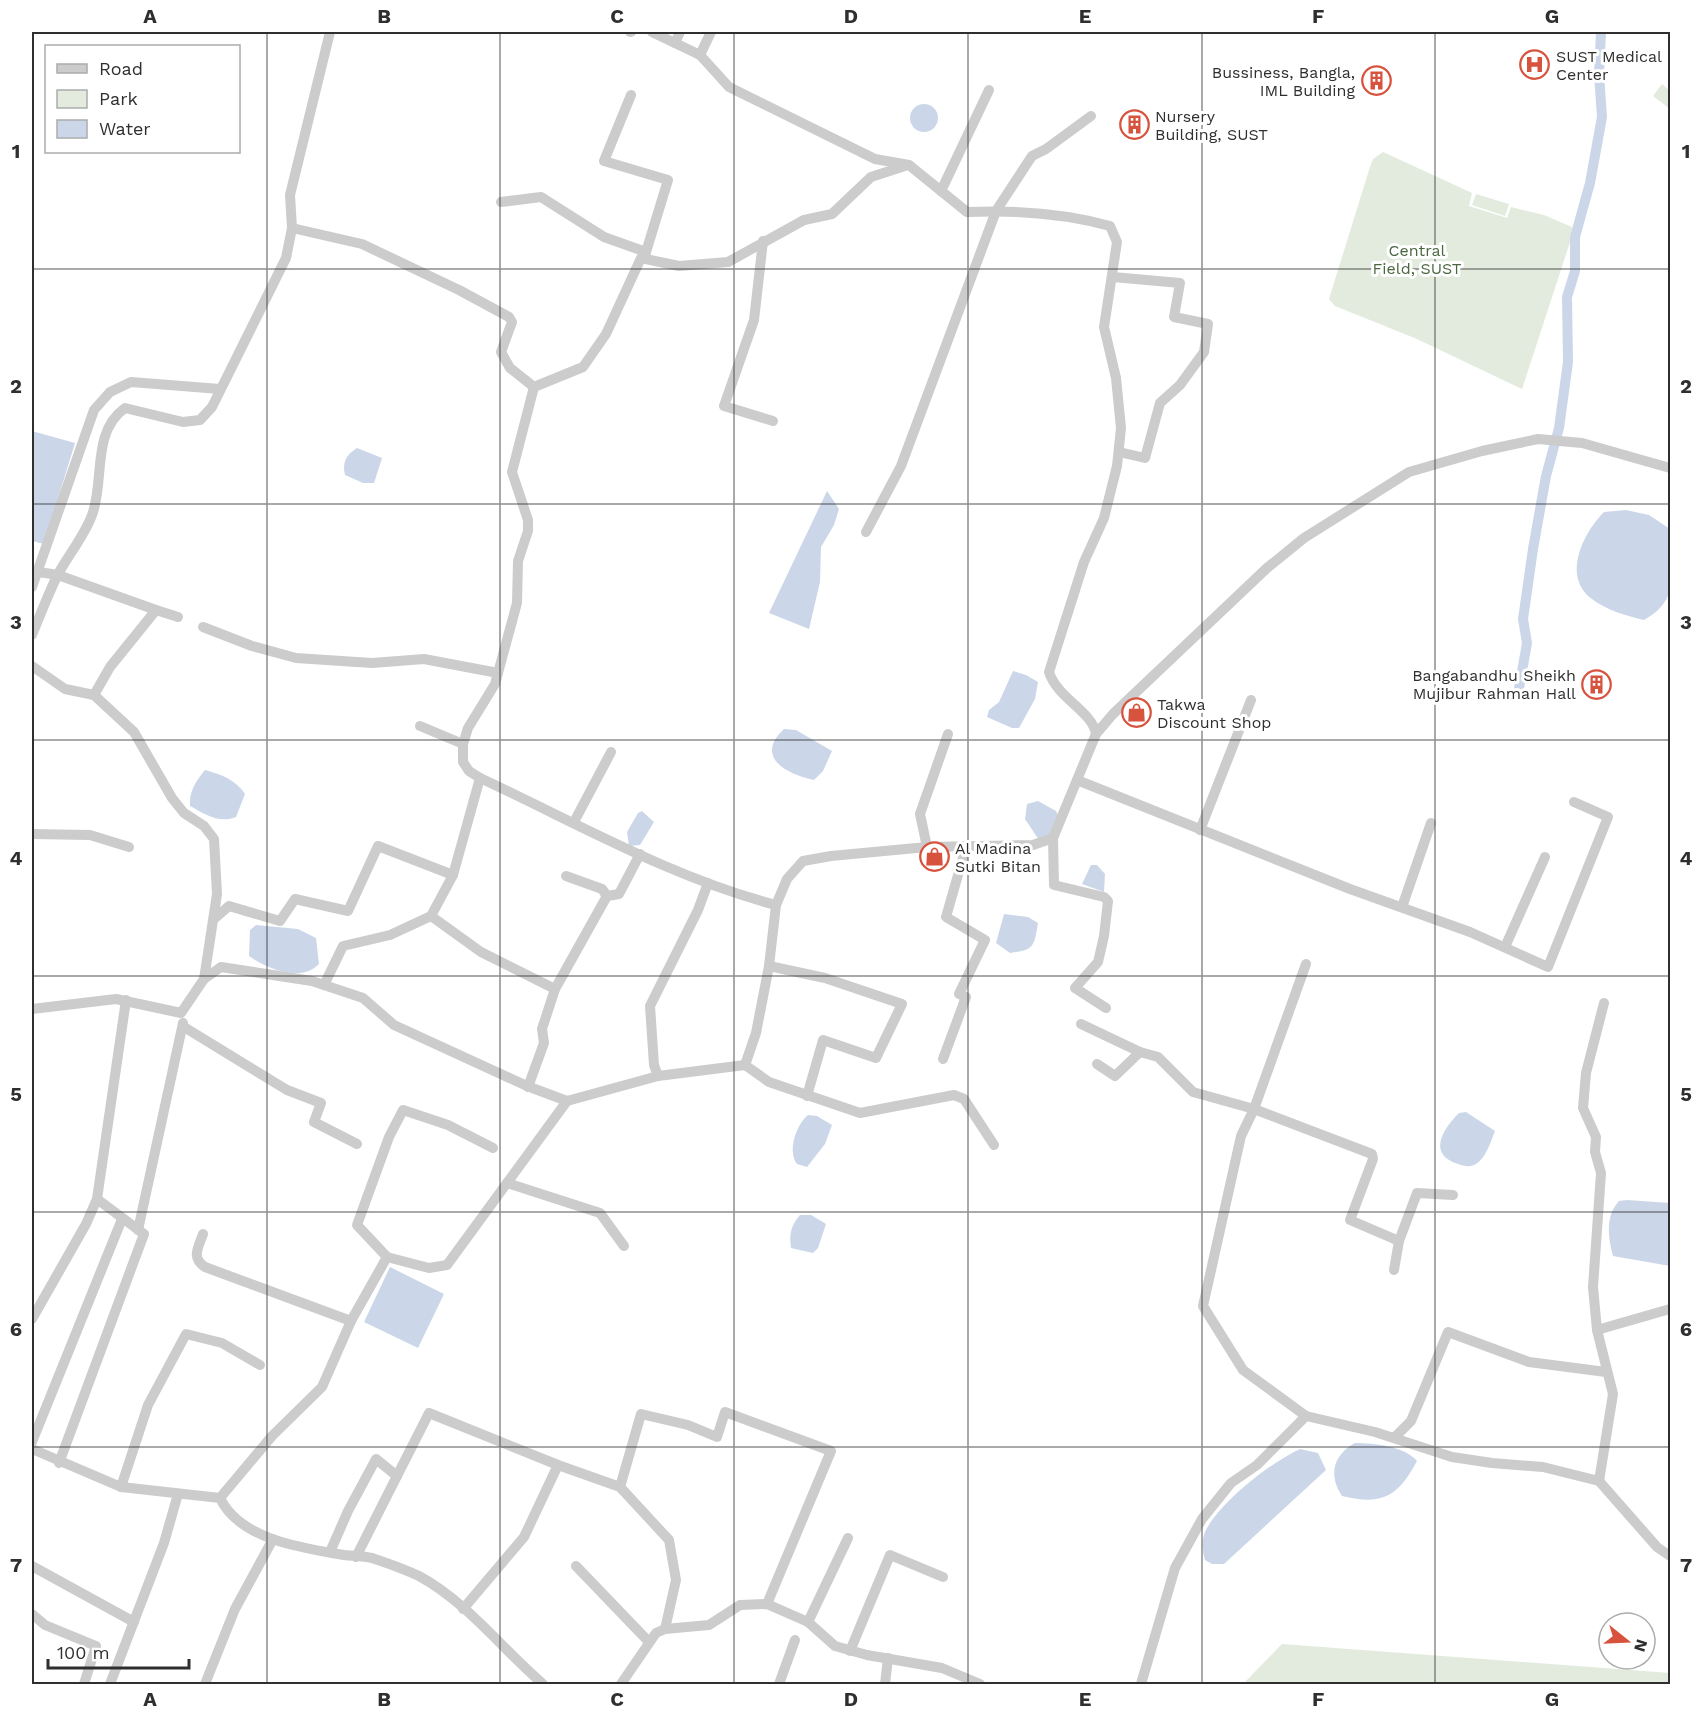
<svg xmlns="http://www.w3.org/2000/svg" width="1702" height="1716" font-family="'Work Sans',sans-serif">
	<rect width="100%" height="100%" fill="#fff"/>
	<g fill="#e2ebdd">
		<polygon points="1662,84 1670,91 1670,109 1653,96"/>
		<polygon points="1383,152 1472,193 1469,206 1507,218 1511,207 1544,215 1572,227 1571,239 1522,389 1417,339 1335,306 1329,299 1369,170 1373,159"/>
		<polygon points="1476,194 1509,204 1505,216 1472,205"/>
		<polygon points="1282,1644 1670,1673 1670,1684 1243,1684"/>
	</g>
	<g fill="#cbd7e9">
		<circle cx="924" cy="118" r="14"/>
		<polygon points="32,431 75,443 44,544 32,541"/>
		<path d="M357,448L382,458L374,483H363L345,475C342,462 346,455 357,448Z"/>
		<polygon points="827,491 839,509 834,525 821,547 820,582 809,629 769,613"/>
		<path d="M1626,510L1649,515L1670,529C1671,568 1682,600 1644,620C1627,616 1606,610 1592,599C1561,576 1584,532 1604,512Z"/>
		<polygon points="1013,671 1026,675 1038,682 1035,699 1019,728 1012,728 987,717 989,710 999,702"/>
		<path d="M784,729L796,730L832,751L823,771L814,780C786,774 754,757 784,729Z"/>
		<path d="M205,770C222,775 235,779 245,794L236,817C219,824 205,814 190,806C189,791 196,781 205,770Z"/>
		<polygon points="1038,801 1056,811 1058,815 1052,835 1039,840 1025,819 1027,804"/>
		<polygon points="642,811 654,822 640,845 629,846 627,832 638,813"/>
		<polygon points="1091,865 1097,865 1105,874 1104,892 1082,884"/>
		<path d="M1004,914L1028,917L1038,923C1034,947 1034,950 1010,953L996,943Z"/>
		<path d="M256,925L298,929L316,938L319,964C301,983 267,969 249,956L250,930Z"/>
		<path d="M1466,1112L1495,1131C1491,1141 1486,1158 1476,1164C1469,1168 1464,1166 1458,1164C1427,1154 1443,1129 1459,1113Z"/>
		<path d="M808,1115L817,1116L832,1125L825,1144L807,1167L797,1164C787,1151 796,1125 808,1115Z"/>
		<path d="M1627,1200L1670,1203V1266L1613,1256C1608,1237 1605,1216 1619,1201Z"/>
		<path d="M800,1215H811L826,1224L818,1248L813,1253L791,1248C789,1234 791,1225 800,1215Z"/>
		<polygon points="390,1267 444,1294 418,1348 364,1322"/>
		<path d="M1355,1443C1374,1443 1404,1446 1417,1461C1398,1496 1383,1506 1342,1496C1328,1475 1333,1455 1355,1443Z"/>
		<path d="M1300,1449L1318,1453L1326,1470L1224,1564H1212L1205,1560C1202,1550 1201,1538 1207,1528C1224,1499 1270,1463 1300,1449Z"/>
	</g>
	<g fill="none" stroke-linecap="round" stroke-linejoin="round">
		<polyline stroke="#cbd7e9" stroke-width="10" points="1518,694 1527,643 1523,619 1533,549 1546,476 1559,428 1568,362 1567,297 1575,271 1575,237 1590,183 1602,117 1599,74 1601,32"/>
		<g stroke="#ccc" stroke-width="10">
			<polyline points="630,32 631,32"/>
			<path d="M652,32L700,55L729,87L875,159L909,165L967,212C1016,210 1063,213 1110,226L1117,242L1104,327L1116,378L1121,428L1117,466L1104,518L1084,562L1049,672C1057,698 1093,712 1096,734"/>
			<polyline points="675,43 680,32"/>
			<polyline points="700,55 711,32"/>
			<polyline points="631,95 604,161 668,180 646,252"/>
			<polyline points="941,191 989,90"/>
			<polyline points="501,202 541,197 604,237 646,252 643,256"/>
			<polyline points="292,228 290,195 330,32"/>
			<polyline points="763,241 754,320 724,406 773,421"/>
			<polyline points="1113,277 1180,283 1174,317 1208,324 1204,352 1180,385 1160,403 1145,458 1119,452"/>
			<polyline points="534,387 583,367 606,334 641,258 679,266 728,262 804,220 832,214 871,177 905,166"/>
			<polyline points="866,532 901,466 996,211 1032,156 1046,149 1091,116"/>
			<polyline points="32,571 58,575 156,610"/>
			<polyline points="32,587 94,410 110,392 131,382 220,389"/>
			<polyline points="203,627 252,646 296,658 372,663 424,659 498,673"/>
			<path d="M32,635C40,615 48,595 57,576C68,555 84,537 92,515C105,481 91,432 125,408L183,422L200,420L212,407L286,258L292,228L362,244L459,290L509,317L512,322L501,352L510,368L534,387L512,472L528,520V531L518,561L517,603L495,684L468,728L463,744V762L469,771L480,778C577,823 672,878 776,905"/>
			<polyline points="32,666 65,689 94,695 134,732 172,798 184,813 204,826 214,839 217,894 204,979"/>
			<polyline points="94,695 110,667 156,610 178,617"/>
			<polyline points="420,726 463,744"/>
			<polyline points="1077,780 1350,889 1470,932 1548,967 1608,817 1574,802"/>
			<polyline points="574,822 611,752"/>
			<polyline points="1200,830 1251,700"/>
			<polyline points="32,834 90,835 129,847"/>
			<polyline points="1053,838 1054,885 1104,897 1108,901 1104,936 1098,962 1075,988 1106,1008"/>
			<polyline points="927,847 920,814 948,734"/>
			<polyline points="607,896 619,894 640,854"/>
			<polyline points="1402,907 1431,823"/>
			<polyline points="431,916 481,952 555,989 607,896 602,889 566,876"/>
			<polyline points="215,918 229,906 280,921 295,899 348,911 378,846 453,875"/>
			<polyline points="1505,947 1545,857"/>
			<polyline points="1306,964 1254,1109 1372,1154 1373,1159 1350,1220 1399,1241 1394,1270"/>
			<polyline points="769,966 825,978 902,1004 876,1058 823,1040 807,1096"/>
			<polyline points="324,985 343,946 390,935 431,916 453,875 480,778"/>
			<polyline points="32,1009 116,999 181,1013 204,979 221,967 312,981 363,998 394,1025 527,1086 567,1101 658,1076 745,1065 756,1033 769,966 776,905 787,879 803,861 831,856 927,847 1033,845 1053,838 1096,734 1113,714 1267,568 1304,538 1409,472 1482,451 1538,439 1582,443 1670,468"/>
			<polyline points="1081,1024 1140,1052"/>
			<polyline points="184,1027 287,1090 321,1103 314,1122 357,1144"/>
			<polyline points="943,1059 966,997 959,994 985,940 946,917 966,847"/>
			<polyline points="1097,1064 1115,1076 1140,1052 1158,1057 1193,1092 1254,1109 1241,1136 1203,1306 1243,1370 1306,1416"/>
			<polyline points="745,1065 769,1082 860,1113 954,1095 964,1099 994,1145"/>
			<polyline points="658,1076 654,1065 650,1006 698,910 708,883"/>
			<polyline points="528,1087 544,1043 542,1029 555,989"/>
			<polyline points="507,1183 600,1213 624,1246"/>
			<polyline points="138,1230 183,1023"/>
			<path d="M203,1234C198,1248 191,1258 205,1267L351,1321"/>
			<polyline points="1399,1241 1417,1193 1453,1195"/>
			<polyline points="387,1257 357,1225 389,1137 403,1110 448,1125 493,1148"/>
			<polyline points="32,1319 86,1224 97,1199 126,1000"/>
			<polyline points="1597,1330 1593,1287 1601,1173 1595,1152 1596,1137 1583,1108 1586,1073 1604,1003"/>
			<polyline points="1394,1438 1411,1421 1448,1332 1529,1362 1606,1372"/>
			<polyline points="32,1442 122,1219"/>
			<polyline points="32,1449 121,1487 220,1498"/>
			<polyline points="59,1463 144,1234 97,1199"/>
			<polyline points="1599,1481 1613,1394 1597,1330 1670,1309"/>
			<polyline points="121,1487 148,1405 186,1334 222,1343 260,1365"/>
			<polyline points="620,1487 641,1414 688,1425 717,1437 725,1412 831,1451 767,1604"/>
			<polyline points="220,1498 272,1436 322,1387 351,1321 387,1257 429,1268 447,1265 567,1101"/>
			<path d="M220,1498C240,1540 303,1548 344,1555C353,1556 363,1556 372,1558C387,1563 404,1569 419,1576C467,1602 502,1649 543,1684"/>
			<polyline points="330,1552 348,1511 376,1459 397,1476 429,1413 558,1465 620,1487 669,1540 676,1580 665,1629"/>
			<polyline points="356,1557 397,1476"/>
			<polyline points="32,1566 134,1622"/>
			<polyline points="576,1566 649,1642"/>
			<polyline points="463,1609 524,1537 558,1465"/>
			<polyline points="32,1614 45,1625 96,1646 84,1684"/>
			<polyline points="808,1622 848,1538"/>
			<polyline points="850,1651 890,1555 943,1577"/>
			<polyline points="110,1684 164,1543 178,1494"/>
			<polyline points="205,1684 235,1609 273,1539"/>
			<polyline points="621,1684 656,1633 665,1629 709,1625 740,1605 767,1604 808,1622 835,1646 867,1655 942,1668 980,1684"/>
			<polyline points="779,1684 795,1640"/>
			<polyline points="885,1684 888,1658"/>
			<polyline points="1141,1684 1175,1568 1202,1519 1231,1483 1257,1465 1306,1416 1375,1432 1452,1457 1492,1463 1543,1467 1599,1481 1657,1547 1670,1556"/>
		</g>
	</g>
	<path fill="none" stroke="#2f2f2f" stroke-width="1.5" stroke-opacity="0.55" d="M267,32V1684M500,32V1684M734,32V1684M968,32V1684M1202,32V1684M1435,32V1684M32,269H1670M32,504H1670M32,740H1670M32,976H1670M32,1212H1670M32,1447H1670"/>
	<defs>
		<symbol id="hospital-ring" viewBox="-11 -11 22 22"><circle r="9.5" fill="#fff" stroke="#d8533e" stroke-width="1.5"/><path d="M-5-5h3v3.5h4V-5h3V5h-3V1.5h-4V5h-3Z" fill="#d8533e"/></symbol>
		<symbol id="building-ring" viewBox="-11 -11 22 22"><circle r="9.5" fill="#fff" stroke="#d8533e" stroke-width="1.5"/><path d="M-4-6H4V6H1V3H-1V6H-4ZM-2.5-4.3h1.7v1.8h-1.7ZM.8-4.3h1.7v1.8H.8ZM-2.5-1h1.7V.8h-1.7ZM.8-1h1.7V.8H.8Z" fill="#d8533e"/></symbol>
		<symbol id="shop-ring" viewBox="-11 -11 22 22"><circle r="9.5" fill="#fff" stroke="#d8533e" stroke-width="1.5"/><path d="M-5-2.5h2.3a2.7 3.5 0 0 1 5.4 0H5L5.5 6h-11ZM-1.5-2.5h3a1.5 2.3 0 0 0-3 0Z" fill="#d8533e"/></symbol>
	</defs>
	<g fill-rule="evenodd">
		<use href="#hospital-ring" x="1518" y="48" width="33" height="33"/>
		<use href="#building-ring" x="1360" y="64" width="33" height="33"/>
		<use href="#building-ring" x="1118" y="108" width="33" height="33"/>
		<use href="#building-ring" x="1580" y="668" width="33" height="33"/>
		<use href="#shop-ring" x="1120" y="696" width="33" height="33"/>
		<use href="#shop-ring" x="918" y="840" width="33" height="33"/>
	</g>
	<g text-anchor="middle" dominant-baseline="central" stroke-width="6" stroke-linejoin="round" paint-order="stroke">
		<g font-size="16" fill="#2f2f2f" stroke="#fff" text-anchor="start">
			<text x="1556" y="56">SUST Medical<tspan x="1556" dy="18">Center</tspan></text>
			<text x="1355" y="72" text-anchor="end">Bussiness, Bangla,<tspan x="1355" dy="18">IML Building</tspan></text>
			<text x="1155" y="116">Nursery<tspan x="1155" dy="18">Building, SUST</tspan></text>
			<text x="1576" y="675" text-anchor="end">Bangabandhu Sheikh<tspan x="1576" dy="18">Mujibur Rahman Hall</tspan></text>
			<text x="1157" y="704">Takwa<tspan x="1157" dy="18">Discount Shop</tspan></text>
			<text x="955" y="848">Al Madina<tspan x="955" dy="18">Sutki Bitan</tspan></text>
		</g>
		<g font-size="16" fill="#4a673f" stroke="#fff">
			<text x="1417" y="250">Central<tspan x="1417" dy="18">Field, SUST</tspan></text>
		</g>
	</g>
	<rect width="1702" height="1716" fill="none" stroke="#ffffff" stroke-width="66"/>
	<rect x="45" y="45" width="195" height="108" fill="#ffffff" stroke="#acacac" stroke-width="1.5"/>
	<rect x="57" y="64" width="30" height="9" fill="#cccccc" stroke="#acacac" stroke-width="1.5"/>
	<text x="99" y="75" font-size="18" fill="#2f2f2f">Road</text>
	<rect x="57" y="90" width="30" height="18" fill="#e2ebdd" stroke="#acacac" stroke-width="1.5"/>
	<text x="99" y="105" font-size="18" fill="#2f2f2f">Park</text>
	<rect x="57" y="120" width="30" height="18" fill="#cbd7e9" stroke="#acacac" stroke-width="1.5"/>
	<text x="99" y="135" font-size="18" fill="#2f2f2f">Water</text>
	<g transform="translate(1627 1641) rotate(108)"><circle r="28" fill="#ffffff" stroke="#acacac" stroke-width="1.5"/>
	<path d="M0-4.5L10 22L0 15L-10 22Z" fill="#d8533e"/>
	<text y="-9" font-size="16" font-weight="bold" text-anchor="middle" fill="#2f2f2f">N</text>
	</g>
	<path d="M48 1659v9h141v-9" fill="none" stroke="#2f2f2f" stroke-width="3"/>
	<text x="57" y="1659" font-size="18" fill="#2f2f2f" stroke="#ffffff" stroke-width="4.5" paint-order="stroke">100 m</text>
	<rect x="33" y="33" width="1636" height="1650" fill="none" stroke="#2f2f2f" stroke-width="2"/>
	<g font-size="20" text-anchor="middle" font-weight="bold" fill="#2f2f2f">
		<text x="150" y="23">A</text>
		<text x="384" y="23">B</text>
		<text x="617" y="23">C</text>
		<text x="851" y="23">D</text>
		<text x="1085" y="23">E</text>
		<text x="1318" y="23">F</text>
		<text x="1552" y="23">G</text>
		<text x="16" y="158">1</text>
		<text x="1686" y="158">1</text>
		<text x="16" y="393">2</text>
		<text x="1686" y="393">2</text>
		<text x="16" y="629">3</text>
		<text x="1686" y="629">3</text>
		<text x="16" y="865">4</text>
		<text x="1686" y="865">4</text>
		<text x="16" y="1101">5</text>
		<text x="1686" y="1101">5</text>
		<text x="16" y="1336">6</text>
		<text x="1686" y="1336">6</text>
		<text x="16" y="1572">7</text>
		<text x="1686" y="1572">7</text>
		<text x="150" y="1706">A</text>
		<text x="384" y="1706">B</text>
		<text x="617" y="1706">C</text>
		<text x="851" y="1706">D</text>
		<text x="1085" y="1706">E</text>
		<text x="1318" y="1706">F</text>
		<text x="1552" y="1706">G</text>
	</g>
</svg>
